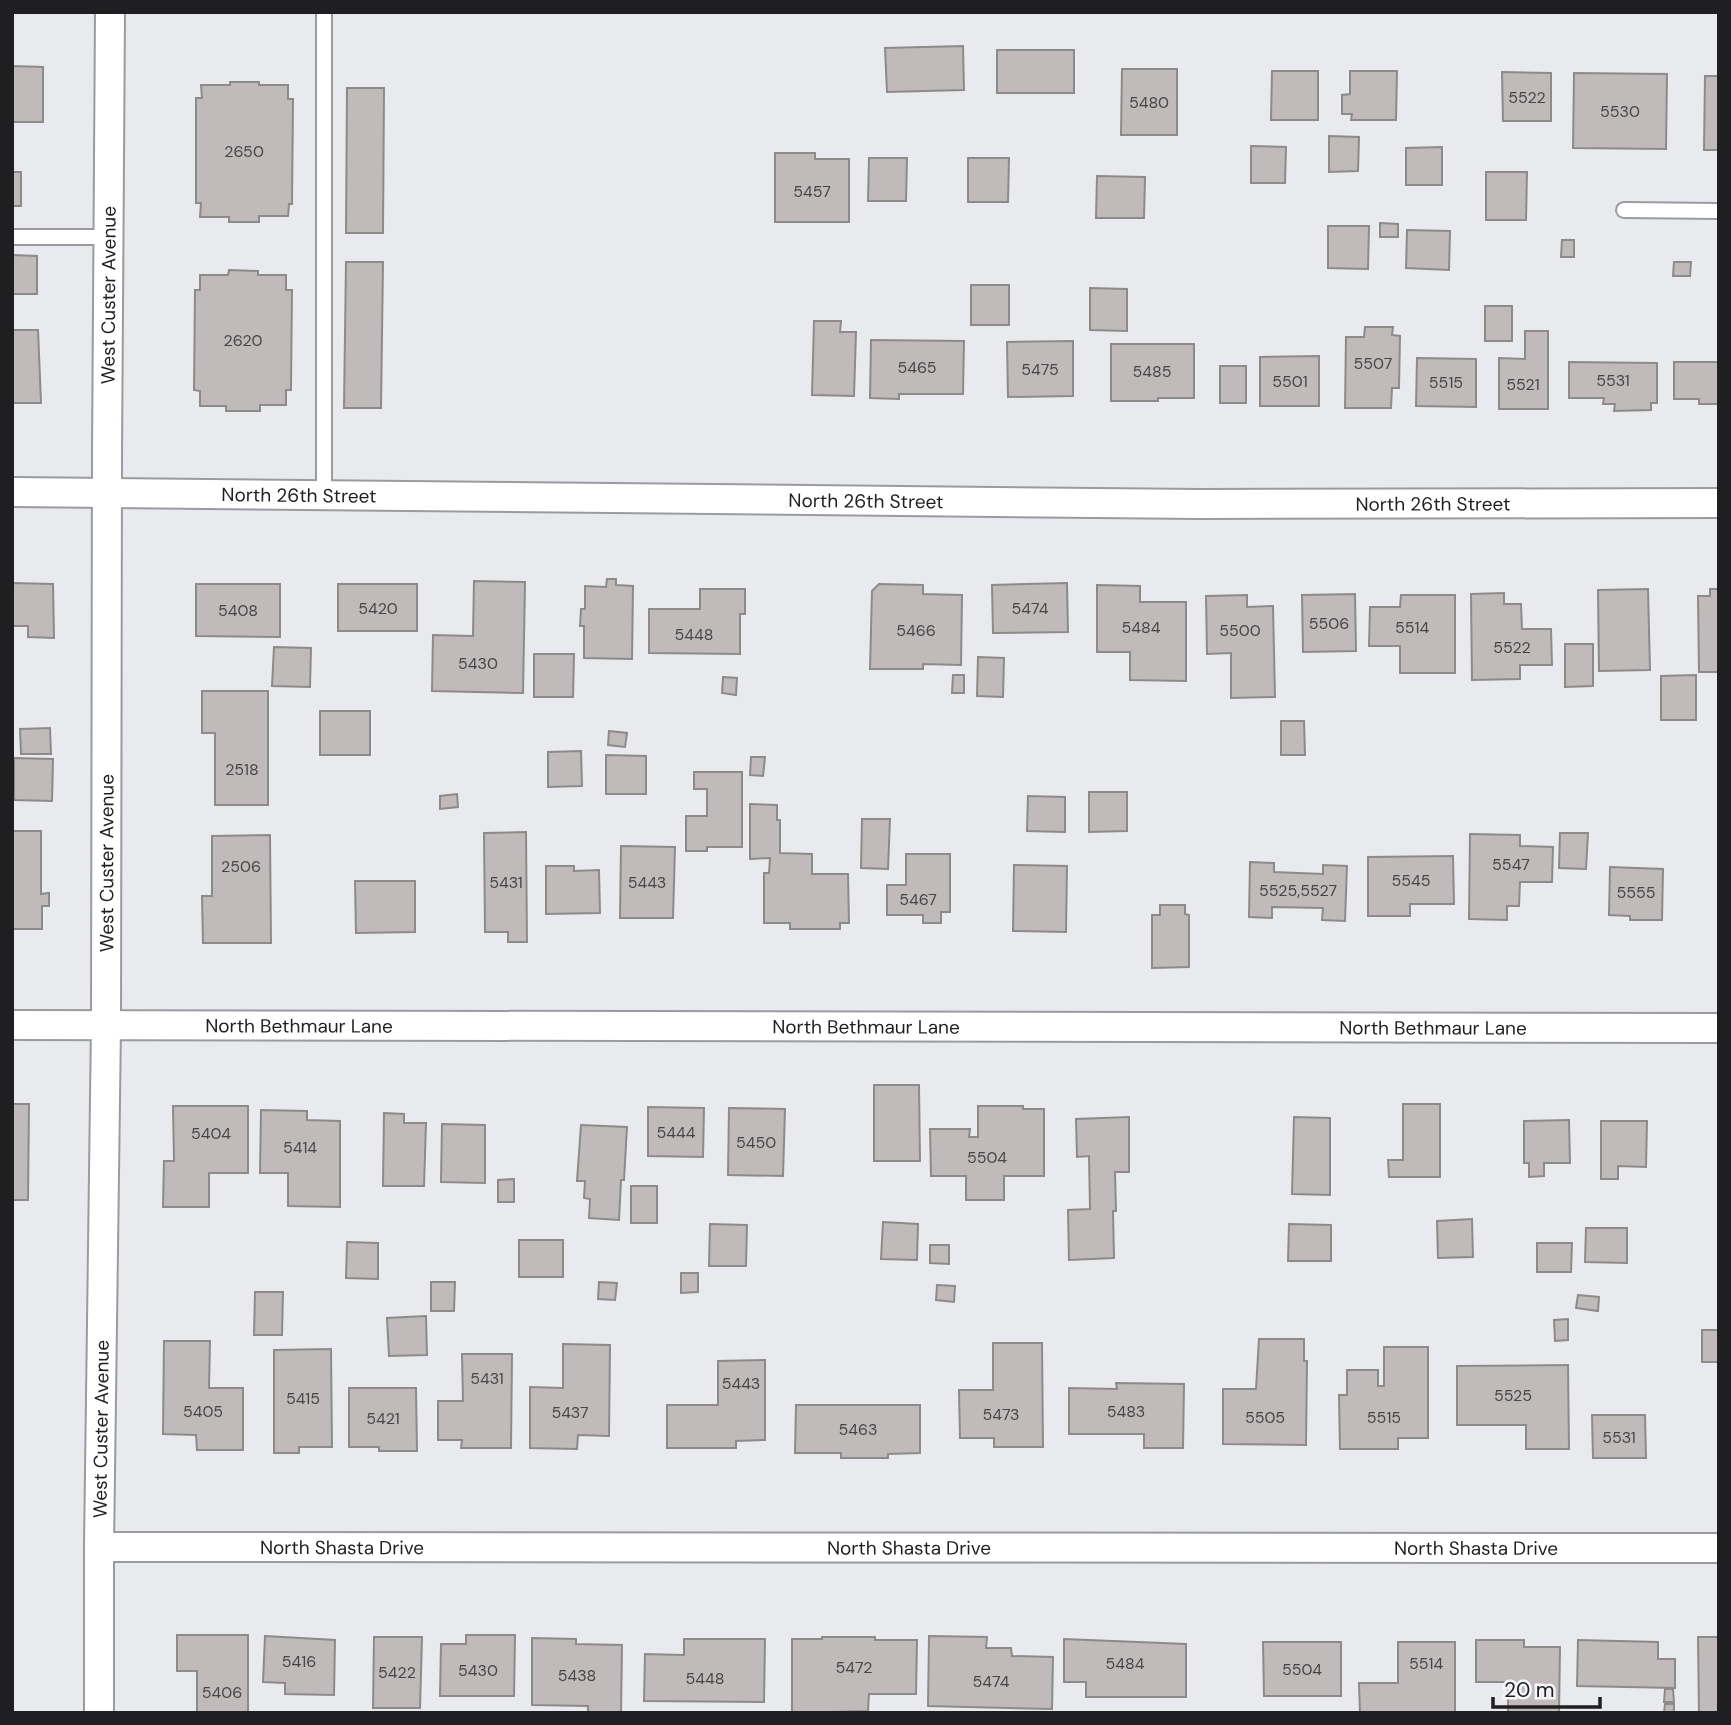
<svg xmlns="http://www.w3.org/2000/svg" width="1731" height="1725" font-family="'DM Sans',sans-serif">
	<rect width="100%" height="100%" fill="#e8eaee"/>
	<g fill="#c0bbba" stroke="#8e8a89" stroke-width="2">
		<polygon points="963,46 964,90 887,92 885,48"/>
		<rect x="997" y="50" width="77" height="43"/>
		<polygon points="12,66 43,67 43,122 12,122"/>
		<polygon points="1122,69 1177,69 1177,135 1121,135"/>
		<polygon points="1272,71 1318,71 1318,120 1271,120"/>
		<polygon points="1350,71 1397,71 1396,120 1351,120 1352,114 1342,114 1342,95 1350,94"/>
		<polygon points="1502,72 1551,73 1551,121 1503,121"/>
		<polygon points="1574,73 1667,74 1666,149 1573,148"/>
		<polygon points="1705,76 1719,76 1719,150 1704,150"/>
		<polygon points="230,82 259,82 259,85 288,85 288,99 293,99 292,204 289,204 288,216 259,216 259,222 229,222 229,217 200,217 201,203 196,203 196,98 202,98 201,85 230,85"/>
		<polygon points="347,88 384,88 383,233 346,233"/>
		<polygon points="1329,136 1359,137 1358,171 1329,172"/>
		<polygon points="1251,146 1286,147 1285,183 1251,183"/>
		<polygon points="1442,147 1442,185 1406,185 1406,148"/>
		<polygon points="775,153 815,153 815,159 849,159 849,222 775,222"/>
		<polygon points="869,158 907,158 906,201 868,201"/>
		<polygon points="968,158 1009,158 1008,202 968,202"/>
		<rect x="12" y="172" width="9" height="34"/>
		<polygon points="1486,172 1527,172 1526,220 1486,220"/>
		<polygon points="1097,176 1145,177 1144,218 1096,218"/>
		<polygon points="1380,223 1398,224 1398,237 1380,237"/>
		<polygon points="1328,226 1369,226 1368,269 1328,268"/>
		<polygon points="1407,230 1450,231 1449,270 1406,268"/>
		<polygon points="1562,240 1574,240 1574,257 1561,257"/>
		<polygon points="12,255 37,256 37,294 12,294"/>
		<polygon points="346,262 383,262 381,408 344,408"/>
		<polygon points="1674,262 1691,262 1690,276 1673,276"/>
		<polygon points="229,270 258,271 258,275 286,275 286,290 292,290 291,390 286,390 286,405 260,405 260,411 226,411 226,406 200,406 200,391 194,390 195,290 200,290 200,275 228,275"/>
		<rect x="971" y="285" width="38" height="40"/>
		<polygon points="1090,288 1127,289 1127,331 1090,330"/>
		<rect x="1485" y="306" width="27" height="35"/>
		<polygon points="814,321 841,321 840,332 856,332 854,396 812,395"/>
		<polygon points="1365,327 1393,327 1392,335 1400,336 1399,388 1392,388 1391,408 1345,408 1346,337 1364,337"/>
		<polygon points="12,330 38,330 41,403 12,403"/>
		<polygon points="1525,331 1548,331 1548,409 1499,409 1499,358 1525,359"/>
		<polygon points="871,340 964,341 963,394 899,394 899,399 870,398"/>
		<polygon points="1073,341 1073,396 1008,397 1007,342"/>
		<polygon points="1111,344 1194,344 1194,398 1158,398 1158,401 1111,401"/>
		<polygon points="1319,356 1319,406 1260,406 1260,357"/>
		<polygon points="1417,358 1476,359 1476,407 1416,406"/>
		<polygon points="1569,362 1657,363 1657,403 1651,403 1651,410 1614,411 1615,404 1603,404 1604,398 1569,398"/>
		<polygon points="1674,362 1719,362 1719,404 1699,404 1699,399 1674,399"/>
		<rect x="1220" y="366" width="26" height="37"/>
		<polygon points="607,579 616,579 616,585 633,586 632,659 584,658 584,626 580,626 581,609 585,609 585,586 606,587"/>
		<polygon points="474,581 525,582 523,693 432,691 433,635 473,636"/>
		<polygon points="12,583 53,584 54,638 28,637 28,626 12,626"/>
		<polygon points="1067,583 1068,632 993,633 992,585"/>
		<polygon points="196,584 280,584 280,637 196,636"/>
		<rect x="338" y="584" width="79" height="47"/>
		<polygon points="879,584 923,585 923,594 962,595 961,665 923,664 923,669 870,669 872,591"/>
		<polygon points="1097,585 1140,586 1140,602 1186,602 1186,681 1130,680 1130,652 1097,652"/>
		<polygon points="700,589 745,589 745,614 740,614 740,654 649,653 649,609 700,609"/>
		<polygon points="1648,589 1650,670 1599,671 1598,590"/>
		<polygon points="1710,589 1719,589 1719,672 1699,672 1698,596 1710,596"/>
		<polygon points="1504,593 1504,604 1521,604 1522,629 1551,629 1552,665 1520,665 1520,679 1472,680 1471,594"/>
		<polygon points="1355,594 1356,651 1303,652 1302,595"/>
		<polygon points="1247,595 1247,607 1273,606 1275,697 1231,698 1231,653 1207,654 1206,596"/>
		<polygon points="1401,595 1455,595 1455,673 1400,673 1400,646 1369,646 1370,607 1400,607"/>
		<polygon points="1565,644 1593,644 1593,686 1565,687"/>
		<polygon points="274,647 311,648 310,687 272,686"/>
		<polygon points="534,654 574,654 573,697 534,697"/>
		<polygon points="978,657 1004,658 1003,697 977,696"/>
		<polygon points="953,675 964,675 964,693 952,693"/>
		<polygon points="1696,675 1696,720 1661,720 1661,676"/>
		<polygon points="723,677 737,678 736,695 722,693"/>
		<polygon points="202,691 268,691 268,805 215,805 215,733 202,733"/>
		<rect x="320" y="711" width="50" height="44"/>
		<polygon points="1281,721 1304,721 1305,755 1281,755"/>
		<polygon points="50,728 51,754 21,754 20,729"/>
		<polygon points="609,731 627,733 625,747 608,745"/>
		<polygon points="581,751 582,786 548,787 548,752"/>
		<polygon points="606,755 646,756 646,794 606,794"/>
		<polygon points="751,757 765,757 763,776 750,775"/>
		<polygon points="14,758 53,759 52,801 14,800"/>
		<polygon points="694,772 742,772 742,847 707,847 707,851 686,851 686,816 707,816 707,789 694,789"/>
		<polygon points="1089,792 1127,792 1127,831 1089,832"/>
		<polygon points="457,794 458,807 440,809 440,796"/>
		<polygon points="1028,796 1065,797 1065,832 1027,831"/>
		<polygon points="750,804 777,805 777,820 780,820 780,853 812,854 812,874 848,874 849,923 840,923 840,929 790,929 790,923 764,923 764,873 769,873 770,858 750,859"/>
		<polygon points="862,819 890,819 888,869 861,868"/>
		<polygon points="12,831 41,831 41,894 49,893 49,906 42,906 42,929 12,929"/>
		<polygon points="526,832 527,942 508,942 508,932 485,932 484,833"/>
		<polygon points="1560,833 1588,833 1586,869 1559,868"/>
		<polygon points="1470,834 1520,835 1520,846 1553,847 1552,882 1520,882 1519,906 1507,906 1507,920 1469,919"/>
		<polygon points="270,835 271,943 203,943 202,896 212,896 212,836"/>
		<polygon points="621,846 675,847 673,918 620,918"/>
		<polygon points="906,854 950,854 950,912 941,912 941,923 923,923 923,915 887,915 887,885 906,885"/>
		<polygon points="1453,856 1454,904 1410,904 1410,916 1368,916 1368,857"/>
		<polygon points="1250,862 1274,863 1274,872 1323,874 1323,865 1347,866 1345,921 1322,920 1323,908 1272,907 1272,918 1249,917"/>
		<polygon points="1014,865 1067,866 1066,932 1013,931"/>
		<polygon points="546,866 574,866 574,871 599,870 600,913 546,914"/>
		<polygon points="1610,867 1663,869 1662,920 1630,920 1630,916 1609,915"/>
		<polygon points="355,881 415,881 415,932 356,933"/>
		<polygon points="1160,905 1185,905 1185,914 1189,915 1189,967 1152,968 1152,915 1160,915"/>
		<polygon points="874,1085 919,1085 920,1161 874,1161"/>
		<polygon points="12,1104 29,1104 28,1200 12,1200"/>
		<polygon points="1403,1104 1440,1104 1440,1177 1389,1177 1388,1160 1403,1160"/>
		<polygon points="173,1106 248,1106 248,1173 209,1173 209,1207 163,1207 164,1161 174,1161"/>
		<polygon points="978,1106 1023,1106 1023,1109 1044,1109 1044,1176 1004,1176 1004,1200 966,1200 966,1176 931,1176 930,1129 970,1129 969,1137 978,1137"/>
		<polygon points="648,1107 704,1108 703,1157 648,1156"/>
		<polygon points="729,1108 785,1109 783,1176 728,1175"/>
		<polygon points="261,1110 307,1111 307,1120 340,1121 340,1207 288,1206 288,1173 260,1173"/>
		<polygon points="384,1113 404,1114 404,1123 426,1123 424,1186 383,1186"/>
		<polygon points="1129,1117 1129,1172 1115,1172 1116,1211 1113,1211 1114,1258 1069,1260 1068,1210 1090,1209 1089,1156 1077,1157 1076,1119"/>
		<polygon points="1294,1117 1330,1118 1330,1195 1292,1194"/>
		<polygon points="1569,1120 1570,1163 1544,1163 1544,1176 1529,1177 1529,1163 1524,1163 1524,1121"/>
		<polygon points="1601,1121 1647,1121 1646,1167 1618,1166 1618,1179 1601,1179"/>
		<polygon points="442,1124 485,1125 485,1183 441,1182"/>
		<polygon points="581,1125 627,1127 624,1180 621,1180 619,1220 589,1218 590,1199 584,1198 585,1181 577,1181"/>
		<polygon points="514,1179 514,1202 498,1202 498,1180"/>
		<rect x="631" y="1186" width="26" height="37"/>
		<polygon points="1472,1219 1473,1257 1438,1258 1437,1221"/>
		<polygon points="883,1222 918,1224 917,1260 881,1259"/>
		<polygon points="710,1224 747,1225 746,1266 709,1266"/>
		<polygon points="1289,1224 1331,1225 1331,1261 1288,1261"/>
		<polygon points="1586,1228 1627,1228 1627,1263 1585,1262"/>
		<rect x="519" y="1240" width="44" height="37"/>
		<polygon points="347,1242 378,1243 378,1279 346,1278"/>
		<polygon points="1537,1243 1572,1243 1571,1272 1537,1272"/>
		<polygon points="930,1245 949,1245 949,1264 930,1263"/>
		<polygon points="681,1273 698,1273 698,1292 681,1293"/>
		<polygon points="431,1282 455,1282 454,1311 431,1311"/>
		<polygon points="599,1282 617,1283 615,1300 598,1299"/>
		<polygon points="937,1285 955,1286 954,1302 936,1300"/>
		<polygon points="255,1292 283,1292 282,1335 254,1335"/>
		<polygon points="1578,1295 1599,1297 1598,1311 1576,1308"/>
		<polygon points="426,1316 427,1355 389,1356 387,1318"/>
		<polygon points="1568,1319 1568,1340 1555,1341 1554,1320"/>
		<rect x="1702" y="1330" width="17" height="32"/>
		<polygon points="1259,1339 1304,1339 1304,1361 1307,1361 1306,1445 1223,1444 1223,1389 1256,1389"/>
		<polygon points="164,1341 210,1341 209,1388 243,1388 243,1450 197,1450 196,1435 163,1434"/>
		<polygon points="993,1343 1042,1343 1043,1447 994,1447 994,1438 960,1438 959,1390 993,1390"/>
		<polygon points="563,1344 610,1345 609,1436 578,1435 577,1449 530,1448 530,1387 563,1388"/>
		<polygon points="1384,1347 1428,1347 1428,1438 1398,1438 1398,1449 1340,1449 1339,1395 1347,1395 1347,1370 1378,1370 1378,1386 1384,1386"/>
		<polygon points="331,1349 332,1447 299,1447 299,1453 274,1453 274,1350"/>
		<polygon points="462,1354 512,1354 511,1448 461,1448 462,1440 438,1440 438,1401 463,1401"/>
		<polygon points="765,1360 765,1440 736,1441 736,1448 667,1448 667,1405 718,1405 718,1361"/>
		<polygon points="1568,1365 1569,1449 1526,1449 1526,1425 1457,1425 1457,1366"/>
		<polygon points="1116,1383 1184,1384 1183,1448 1144,1448 1144,1434 1069,1434 1069,1388 1117,1389"/>
		<polygon points="349,1388 416,1388 417,1451 379,1451 379,1447 349,1447"/>
		<polygon points="796,1405 920,1405 920,1453 888,1454 888,1458 841,1458 841,1453 795,1453"/>
		<polygon points="1592,1415 1645,1415 1646,1458 1593,1458"/>
		<polygon points="177,1635 248,1635 248,1713 197,1713 197,1671 177,1671"/>
		<polygon points="466,1635 515,1635 514,1696 440,1696 441,1644 466,1644"/>
		<polygon points="265,1636 335,1640 334,1695 285,1694 285,1683 263,1682"/>
		<polygon points="929,1636 987,1637 986,1648 1011,1648 1012,1656 1053,1657 1052,1709 928,1706"/>
		<polygon points="374,1637 422,1637 420,1708 373,1708"/>
		<polygon points="822,1637 875,1637 875,1640 917,1640 916,1694 869,1694 868,1711 792,1713 792,1639 822,1639"/>
		<polygon points="1698,1637 1719,1637 1719,1713 1699,1713"/>
		<polygon points="532,1638 576,1639 576,1644 622,1645 621,1713 588,1713 588,1706 532,1705"/>
		<polygon points="684,1639 765,1639 764,1702 644,1701 645,1654 684,1655"/>
		<polygon points="1064,1639 1186,1644 1186,1697 1086,1697 1086,1682 1064,1682"/>
		<polygon points="1476,1640 1524,1640 1524,1647 1560,1647 1559,1713 1508,1713 1508,1682 1476,1682"/>
		<polygon points="1578,1640 1658,1642 1658,1659 1675,1659 1675,1688 1577,1686"/>
		<polygon points="1263,1642 1341,1642 1341,1696 1264,1696"/>
		<polygon points="1398,1642 1455,1642 1455,1713 1360,1713 1359,1683 1398,1683"/>
		<polygon points="1665,1689 1673,1689 1674,1702 1664,1702"/>
		<polygon points="1665,1704 1674,1704 1674,1713 1664,1713"/>
	</g>
	<g fill="none" stroke-linecap="round" stroke-linejoin="round">
		<defs>
			<g id="service">
				<polyline points="1624,210 1719,211"/>
				<polyline points="12,237 109,237"/>
				<polyline points="324,494 324,12"/>
			</g>
			<g id="minor">
				<path id="s1" d="M12,492L1201,504L1719,503"/>
				<path id="s2" d="M12,1025L1719,1028"/>
				<path id="s3" d="M99,1547L1719,1548"/>
				<path id="s4" d="M99,1713V1547L106,1025L107,456L110,12"/>
			</g>
		</defs>
		<use href="#service" stroke="#999b9e" stroke-width="18"/>
		<use href="#minor" stroke="#999b9e" stroke-width="32"/>
		<use href="#service" stroke="#fff" stroke-width="14"/>
		<use href="#minor" stroke="#fff" stroke-width="28"/>
	</g>
	<g text-anchor="middle" dominant-baseline="central" stroke-width="5" stroke-linejoin="round" paint-order="stroke">
		<g font-size="16" fill="#474647">
			<text x="1527" y="97">5522</text>
			<text x="1149" y="102">5480</text>
			<text x="1620" y="111">5530</text>
			<text x="244" y="151">2650</text>
			<text x="812" y="191">5457</text>
			<text x="243" y="340">2620</text>
			<text x="1373" y="363">5507</text>
			<text x="917" y="367">5465</text>
			<text x="1040" y="369">5475</text>
			<text x="1152" y="371">5485</text>
			<text x="1613" y="380">5531</text>
			<text x="1290" y="381">5501</text>
			<text x="1446" y="382">5515</text>
			<text x="1523" y="384">5521</text>
			<text x="378" y="608">5420</text>
			<text x="1030" y="608">5474</text>
			<text x="238" y="610">5408</text>
			<text x="1329" y="623">5506</text>
			<text x="1141" y="627">5484</text>
			<text x="1412" y="627">5514</text>
			<text x="916" y="630">5466</text>
			<text x="1240" y="630">5500</text>
			<text x="694" y="634">5448</text>
			<text x="1512" y="647">5522</text>
			<text x="478" y="663">5430</text>
			<text x="242" y="769">2518</text>
			<text x="1511" y="864">5547</text>
			<text x="241" y="866">2506</text>
			<text x="1411" y="880">5545</text>
			<text x="506" y="882">5431</text>
			<text x="647" y="882">5443</text>
			<text x="1298" y="890">5525,5527</text>
			<text x="1636" y="892">5555</text>
			<text x="918" y="899">5467</text>
			<text x="676" y="1132">5444</text>
			<text x="211" y="1133">5404</text>
			<text x="756" y="1142">5450</text>
			<text x="300" y="1147">5414</text>
			<text x="987" y="1157">5504</text>
			<text x="487" y="1378">5431</text>
			<text x="741" y="1383">5443</text>
			<text x="1513" y="1395">5525</text>
			<text x="303" y="1398">5415</text>
			<text x="203" y="1411">5405</text>
			<text x="1126" y="1411">5483</text>
			<text x="570" y="1412">5437</text>
			<text x="1001" y="1414">5473</text>
			<text x="1265" y="1417">5505</text>
			<text x="1384" y="1417">5515</text>
			<text x="383" y="1418">5421</text>
			<text x="858" y="1429">5463</text>
			<text x="1619" y="1437">5531</text>
			<text x="299" y="1661">5416</text>
			<text x="1125" y="1663">5484</text>
			<text x="1426" y="1663">5514</text>
			<text x="854" y="1667">5472</text>
			<text x="1302" y="1669">5504</text>
			<text x="478" y="1670">5430</text>
			<text x="397" y="1672">5422</text>
			<text x="577" y="1675">5438</text>
			<text x="705" y="1678">5448</text>
			<text x="991" y="1681">5474</text>
			<text x="222" y="1692">5406</text>
		</g>
		<g font-size="19" fill="#1f1f21" stroke="#f5f7fb">
			<text stroke="none"><textPath href="#s4" startOffset="1418">West Custer Avenue</textPath></text>
			<text stroke="none"><textPath href="#s1" startOffset="287">North 26th Street</textPath></text>
			<text stroke="none"><textPath href="#s1" startOffset="854">North 26th Street</textPath></text>
			<text stroke="none"><textPath href="#s1" startOffset="1421">North 26th Street</textPath></text>
			<text stroke="none"><textPath href="#s4" startOffset="850">West Custer Avenue</textPath></text>
			<text stroke="none"><textPath href="#s2" startOffset="287">North Bethmaur Lane</textPath></text>
			<text stroke="none"><textPath href="#s2" startOffset="854">North Bethmaur Lane</textPath></text>
			<text stroke="none"><textPath href="#s2" startOffset="1421">North Bethmaur Lane</textPath></text>
			<text stroke="none"><textPath href="#s4" startOffset="284">West Custer Avenue</textPath></text>
			<text stroke="none"><textPath href="#s3" startOffset="243">North Shasta Drive</textPath></text>
			<text stroke="none"><textPath href="#s3" startOffset="810">North Shasta Drive</textPath></text>
			<text stroke="none"><textPath href="#s3" startOffset="1377">North Shasta Drive</textPath></text>
		</g>
	</g>
	<rect width="1731" height="1725" fill="none" stroke="#1f1f21" stroke-width="28"/>
	<path d="M1493 1697v10h107v-10" fill="none" stroke="#1f1f21" stroke-width="3.5"/>
	<text x="1504" y="1697" font-size="21" fill="#1f1f21" stroke="#f5f7fb" stroke-width="5" paint-order="stroke">20 m</text>
</svg>
